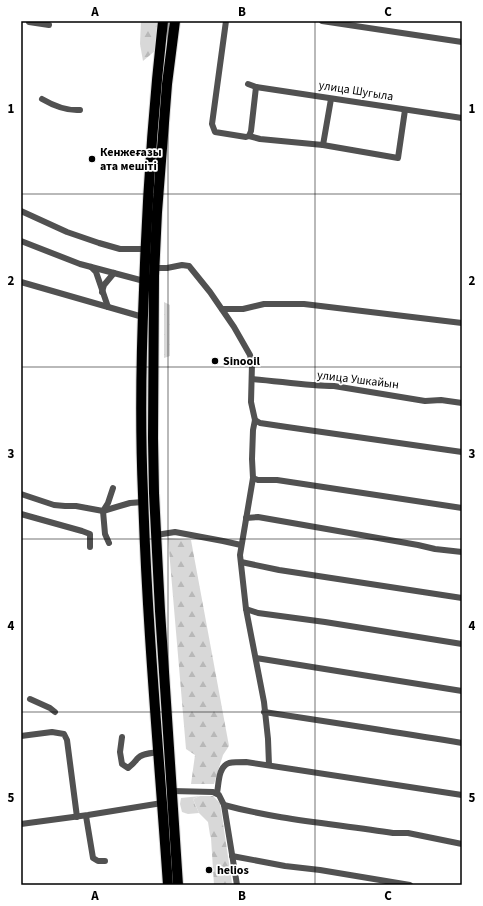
<svg xmlns="http://www.w3.org/2000/svg" width="483" height="906" font-family="'Source Sans 3',sans-serif">
	<defs>
		<pattern id="grass-tufts" width="24" height="20" patternUnits="userSpaceOnUse"><rect width="24" height="20" fill="#d8d8d8"/><path d="M3 7l-1-3M5 7V3M7 7l1-3M15 17l-1-3M17 17v-4M19 17l1-3" fill="none" stroke="#b8b8b8"/></pattern>
		<pattern id="forest-firs" width="22" height="20" patternUnits="userSpaceOnUse"><rect width="22" height="20" fill="#d8d8d8"/><path d="M5 1l3.5 6h-7zM16 11l3.5 6h-7z" fill="#b8b8b8"/></pattern>
	</defs>
	<rect width="100%" height="100%" fill="#fff"/>
	<g fill="url(#grass-tufts)">
		<polygon points="164,302 170,305 170,356 164,358"/>
		<path d="M149,304L169,795H165C157,673 148,550 146,428C145,386 147,345 149,304Z"/>
		<polygon points="200,796 193,799 199,813 188,814 182,812 180,804 181,798"/>
	</g>
	<g fill="url(#forest-firs)">
		<polygon points="141,21 160,21 156,50 143,61 140,44"/>
		<polygon points="168,538 191,540 229,746 223,755 214,784 191,784 195,755 186,749"/>
		<polygon points="200,796 213,796 220,803 232,883 214,885 211,838 210,835 208,822 199,813 193,799"/>
	</g>
	<g fill="none" stroke-linecap="round" stroke-linejoin="round">
		<defs>
			<g id="trunk">
				<path d="M163,21C153,111 147,199 144,290C141,358 140,426 143,494C147,625 159,755 168,885"/>
				<polyline points="175,21 167,84 157,212 154,276 153,438 154,493 160,611 178,885"/>
			</g>
		</defs>
		<use href="#trunk" stroke="#dbdbdb" stroke-width="12"/>
		<g stroke="#515151" stroke-width="6">
			<polyline points="226,21 212,124 215,132 246,137 249,136 251,131 256,87"/>
			<polyline points="322,21 462,42"/>
			<polyline points="29,22 49,25"/>
			<polyline points="248,84 256,87 462,118"/>
			<path d="M42,99C54,106 66,111 80,110"/>
			<polyline points="249,136 260,139 323,145 398,158 405,110"/>
			<polyline points="323,145 331,99"/>
			<polyline points="21,211 67,232 99,243 120,249 145,249"/>
			<polyline points="21,241 80,264 144,281"/>
			<polyline points="91,267 96,272 108,307"/>
			<polyline points="155,268 167,268 182,265 189,266 210,292 234,327 250,355 252,364 251,402 255,420 253,430 252,459 253,478 240,555 246,609 264,702 268,739 269,765"/>
			<polyline points="21,282 143,317"/>
			<polyline points="102,292 104,285 114,273"/>
			<polyline points="222,309 243,309 264,304 304,304 462,323"/>
			<path d="M252,379C279,381 307,386 334,386L425,401L441,400L462,403"/>
			<polyline points="255,420 260,423 287,427 462,452"/>
			<polyline points="253,478 258,480 277,480 462,508"/>
			<polyline points="21,494 54,505 65,506 76,506 103,511 130,503 143,502"/>
			<polyline points="21,514 82,531 90,534 90,547"/>
			<polyline points="246,518 258,517 418,545 435,549 462,552"/>
			<polyline points="156,535 175,532 223,541 241,545"/>
			<polyline points="109,543 105,534 103,511 108,503 113,488"/>
			<polyline points="241,562 279,570 462,598"/>
			<polyline points="246,609 258,613 325,622 462,644"/>
			<polyline points="256,658 462,691"/>
			<polyline points="30,699 50,708 55,712"/>
			<path d="M264,712C330,722 396,732 462,743"/>
			<polyline points="21,736 52,732 64,734 67,740 77,817"/>
			<path d="M122,737L120,752L122,764L128,768C132,765 134,763 137,759C142,753 152,753 159,752"/>
			<polyline points="172,791 213,792 219,795 224,805 237,885"/>
			<path d="M217,793C219,783 218,767 229,763C234,762 241,762 246,762L462,795"/>
			<path d="M224,805C279,820 337,824 393,833H408L462,844"/>
			<polyline points="86,816 93,858 98,861 105,861"/>
			<polyline points="21,824 88,815 162,803"/>
			<polyline points="232,856 285,866 320,870 410,885"/>
		</g>
		<use href="#trunk" stroke="#000" stroke-width="10"/>
	</g>
	<path fill="none" stroke="#000" stroke-width="1" stroke-opacity="0.55" d="M168,21V885M315,21V885M21,194H462M21,367H462M21,539H462M21,712H462"/>
	<g fill="#000" stroke="#fff" stroke-width="1.5">
		<circle cx="92" cy="159" r="4"/>
		<circle cx="215" cy="361" r="4"/>
		<circle cx="209" cy="870" r="4"/>
	</g>
	<g text-anchor="middle" dominant-baseline="central" stroke-width="3.5" stroke-linejoin="round" paint-order="stroke">
		<g font-size="12" fill="#000" stroke="#fff">
			<text transform="translate(356 91) rotate(9)">улица Шугыла</text>
			<text transform="translate(358 380) rotate(7)">улица Ушкайын</text>
		</g>
		<g font-size="12" font-weight="bold" fill="#000" stroke="#fff" text-anchor="start">
			<text x="100" y="152">Кенжеғазы<tspan x="100" dy="14">ата мешіті</tspan></text>
			<text x="223" y="361">Sinooil</text>
			<text x="217" y="870">helios</text>
		</g>
	</g>
	<rect width="483" height="906" fill="none" stroke="#ffffff" stroke-width="44"/>
	<rect x="22" y="22" width="439" height="862" fill="none" stroke="#000" stroke-width="1.5"/>
	<g font-size="13" text-anchor="middle" font-weight="bold" fill="#000">
		<text x="95" y="16">A</text>
		<text x="242" y="16">B</text>
		<text x="388" y="16">C</text>
		<text x="11" y="113">1</text>
		<text x="472" y="113">1</text>
		<text x="11" y="285">2</text>
		<text x="472" y="285">2</text>
		<text x="11" y="458">3</text>
		<text x="472" y="458">3</text>
		<text x="11" y="630">4</text>
		<text x="472" y="630">4</text>
		<text x="11" y="802">5</text>
		<text x="472" y="802">5</text>
		<text x="95" y="900">A</text>
		<text x="242" y="900">B</text>
		<text x="388" y="900">C</text>
	</g>
</svg>
